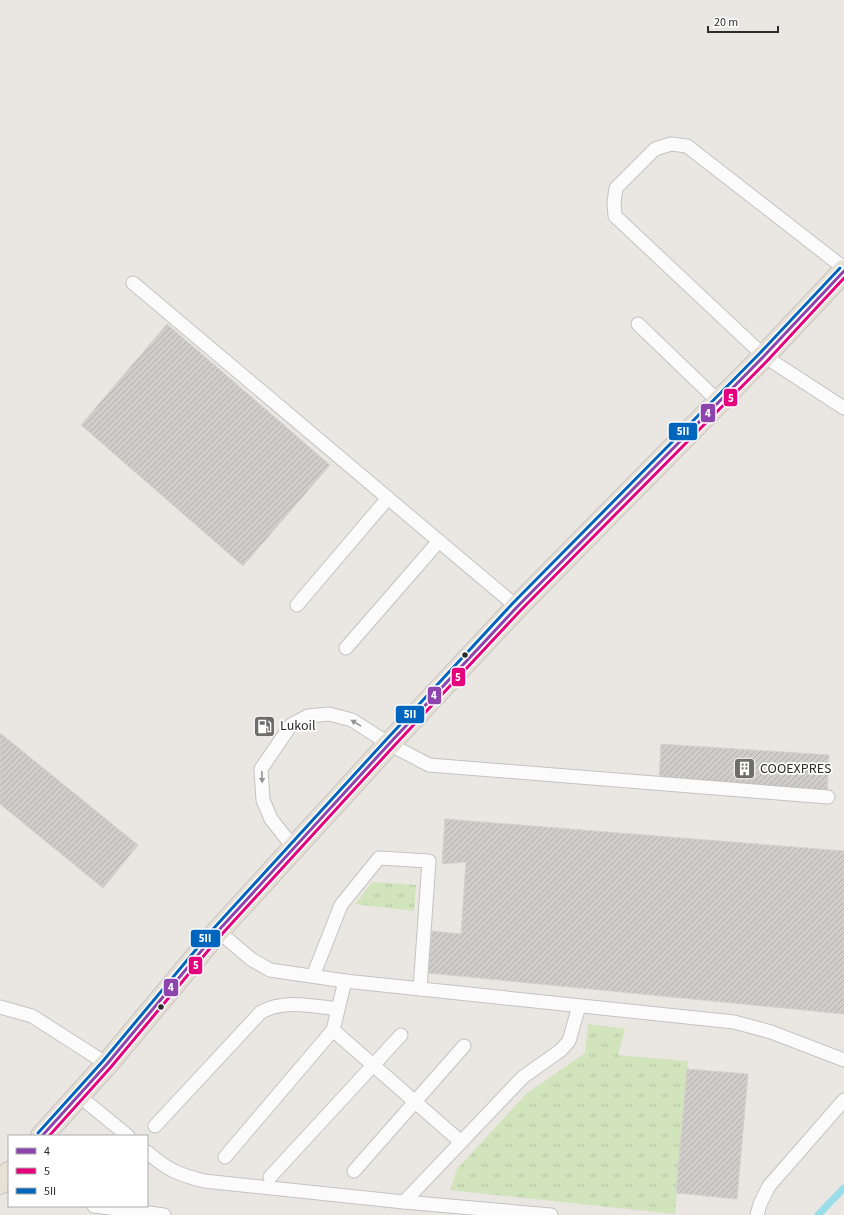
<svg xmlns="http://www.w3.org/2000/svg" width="844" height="1215" font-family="'Source Sans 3',sans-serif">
	<defs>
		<pattern id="grass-tufts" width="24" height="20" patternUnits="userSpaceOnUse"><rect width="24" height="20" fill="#d1e4bc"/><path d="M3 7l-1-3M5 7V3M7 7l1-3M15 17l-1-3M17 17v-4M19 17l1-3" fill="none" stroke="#b4c4a2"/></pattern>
		<pattern id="building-hatch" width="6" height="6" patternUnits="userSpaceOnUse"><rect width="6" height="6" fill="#cfccc9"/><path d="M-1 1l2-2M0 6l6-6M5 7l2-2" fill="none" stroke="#b2afad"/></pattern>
	</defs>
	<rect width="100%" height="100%" fill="#eae6e2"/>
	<g fill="url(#grass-tufts)">
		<polygon points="372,882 416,885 414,911 355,904"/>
		<polygon points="588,1024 625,1029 618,1055 688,1061 675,1214 450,1190 457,1169 526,1094 585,1053"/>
	</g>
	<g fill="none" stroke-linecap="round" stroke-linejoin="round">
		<polyline stroke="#99dee9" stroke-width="7" points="818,1215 844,1188"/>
	</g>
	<g fill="url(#building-hatch)" stroke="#d5d2ce">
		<polygon points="167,324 330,465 243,566 81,425"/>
		<polygon points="0,733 138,845 103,888 0,804"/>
		<polygon points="661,744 829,755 827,793 659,782"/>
		<polygon points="445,819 844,851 844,1014 428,973 432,931 461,934 466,862 442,864"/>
		<polygon points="687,1069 748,1074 737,1199 676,1193"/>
	</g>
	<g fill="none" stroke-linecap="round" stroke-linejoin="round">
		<defs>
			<g id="lane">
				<polyline points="844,268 687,146 671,144 655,149 616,188 614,202 615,216 764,356 844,408"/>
				<polyline points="133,283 517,607"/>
				<polyline points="638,324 719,402"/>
				<polyline points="297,605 388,498"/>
				<polyline points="346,648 439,541"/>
				<polyline points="294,848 271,819 263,800 261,769 291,725 308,716 329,714 352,720 389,744 429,765 828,797"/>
				<polyline points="218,931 251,959 270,970 345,981 734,1022 771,1032 844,1060"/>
				<polyline points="313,976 341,905 379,858 429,861 420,989"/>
				<polyline points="345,981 333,1030 461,1142"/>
				<polyline points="0,1007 32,1016 107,1064"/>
				<polyline points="78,1095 128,1136"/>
				<path d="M155,1126L261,1012C285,999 312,1006 338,1009"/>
				<path d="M147,1152C168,1170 177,1174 204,1181L404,1202L551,1215"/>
				<polyline points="225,1157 333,1030"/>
				<polyline points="354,1171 464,1046"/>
				<polyline points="270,1177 401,1035"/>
				<polyline points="404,1202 523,1077 561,1050 569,1041 579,1006"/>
				<polyline points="94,1206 164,1215"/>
				<polyline points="757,1215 760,1204 769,1186 844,1100"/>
			</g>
			<g id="primary">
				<polyline points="42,1136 107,1064 218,931 389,744 517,607 764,356 844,271"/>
				<polyline points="0,1183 9,1173"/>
			</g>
		</defs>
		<use href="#lane" stroke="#c3c3c3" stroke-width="15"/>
		<use href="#primary" stroke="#c6c4c2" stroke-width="24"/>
		<use href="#lane" stroke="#fcfbfb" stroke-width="13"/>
		<use href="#primary" stroke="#e7e0d5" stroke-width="22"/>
		<defs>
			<polyline id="bus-1" points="42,1136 107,1064 218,931 389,744 517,607 764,356 844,271"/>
			<polyline id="bus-2" points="49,1136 111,1067 222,934 393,747 521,610 768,360 844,278"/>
			<polyline id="bus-3" points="38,1133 103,1061 214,928 385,741 513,603 760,353 840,268"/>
		</defs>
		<use href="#bus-1" stroke="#fff" stroke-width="6"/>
		<use href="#bus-2" stroke="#fff" stroke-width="6"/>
		<use href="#bus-3" stroke="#fff" stroke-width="6"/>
		<use href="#bus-1" stroke="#8e44ad" stroke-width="3"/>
		<use href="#bus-2" stroke="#e5007d" stroke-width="3"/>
		<use href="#bus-3" stroke="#0065bd" stroke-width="3"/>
	</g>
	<defs><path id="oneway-solid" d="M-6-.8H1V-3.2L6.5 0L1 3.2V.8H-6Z"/></defs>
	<g fill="#949494">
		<use href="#oneway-solid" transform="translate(356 723) rotate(-149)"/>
		<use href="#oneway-solid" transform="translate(262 777) rotate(88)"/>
	</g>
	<defs>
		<symbol id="fuel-square" viewBox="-11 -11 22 22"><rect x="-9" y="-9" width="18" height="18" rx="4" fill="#6e6d6c" stroke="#fff"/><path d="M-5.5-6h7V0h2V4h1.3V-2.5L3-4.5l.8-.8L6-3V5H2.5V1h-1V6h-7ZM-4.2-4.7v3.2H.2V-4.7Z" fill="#fff"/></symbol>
		<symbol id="building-square" viewBox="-11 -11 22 22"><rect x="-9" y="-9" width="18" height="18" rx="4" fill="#6e6d6c" stroke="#fff"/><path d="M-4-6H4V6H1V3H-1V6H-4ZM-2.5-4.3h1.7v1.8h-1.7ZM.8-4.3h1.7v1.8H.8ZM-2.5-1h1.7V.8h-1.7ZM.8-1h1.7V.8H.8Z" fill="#fff"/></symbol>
	</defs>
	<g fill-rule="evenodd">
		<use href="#fuel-square" x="252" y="714" width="25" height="25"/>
		<use href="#building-square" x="732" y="756" width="25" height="25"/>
	</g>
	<g fill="#2c2c2c" stroke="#fff" stroke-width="1.5">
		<circle cx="465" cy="655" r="3.5"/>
		<circle cx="161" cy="1007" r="3.5"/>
	</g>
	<g text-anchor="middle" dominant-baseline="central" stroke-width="3.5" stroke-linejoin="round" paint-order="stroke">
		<g font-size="14" fill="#2c2c2c" stroke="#fff" text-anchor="start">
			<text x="280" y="726">Lukoil</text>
			<text x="760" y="769">COOEXPRES</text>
		</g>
	</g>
	<g stroke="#fff" stroke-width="1.5">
		<rect x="723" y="388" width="15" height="19" rx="4" fill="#e5007d"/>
		<rect x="700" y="403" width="16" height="20" rx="4" fill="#8e44ad"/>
		<rect x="668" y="422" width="30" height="19" rx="4" fill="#0065bd"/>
		<rect x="451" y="667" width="15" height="20" rx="4" fill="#e5007d"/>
		<rect x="427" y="686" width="15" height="19" rx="4" fill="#8e44ad"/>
		<rect x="395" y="705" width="30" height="19" rx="4" fill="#0065bd"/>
		<rect x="190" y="929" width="31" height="19" rx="4" fill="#0065bd"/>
		<rect x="188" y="956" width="15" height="19" rx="4" fill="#e5007d"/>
		<rect x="163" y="978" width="16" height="19" rx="4" fill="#8e44ad"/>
	</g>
	<g font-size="11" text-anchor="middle" font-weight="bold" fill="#fff">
		<text x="731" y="402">5</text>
		<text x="708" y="417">4</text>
		<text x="683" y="435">5II</text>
		<text x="458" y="681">5</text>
		<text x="434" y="699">4</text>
		<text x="410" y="718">5II</text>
		<text x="205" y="942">5II</text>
		<text x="196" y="969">5</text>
		<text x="171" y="991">4</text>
	</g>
	<rect x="8" y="1135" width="140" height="72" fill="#ffffff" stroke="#ababab"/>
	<rect x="16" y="1148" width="20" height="6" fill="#8e44ad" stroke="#ababab"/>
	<text x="44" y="1155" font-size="12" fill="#2c2c2c">4</text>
	<rect x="16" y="1168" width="20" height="6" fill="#e5007d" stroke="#ababab"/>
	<text x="44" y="1175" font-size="12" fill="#2c2c2c">5</text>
	<rect x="16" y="1188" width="20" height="6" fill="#0065bd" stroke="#ababab"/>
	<text x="44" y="1195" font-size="12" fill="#2c2c2c">5II</text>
	<path d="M708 26v6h70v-6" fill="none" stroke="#2c2c2c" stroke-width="2"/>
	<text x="714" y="26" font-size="12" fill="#2c2c2c" stroke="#ffffff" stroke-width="3" paint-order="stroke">20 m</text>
</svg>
